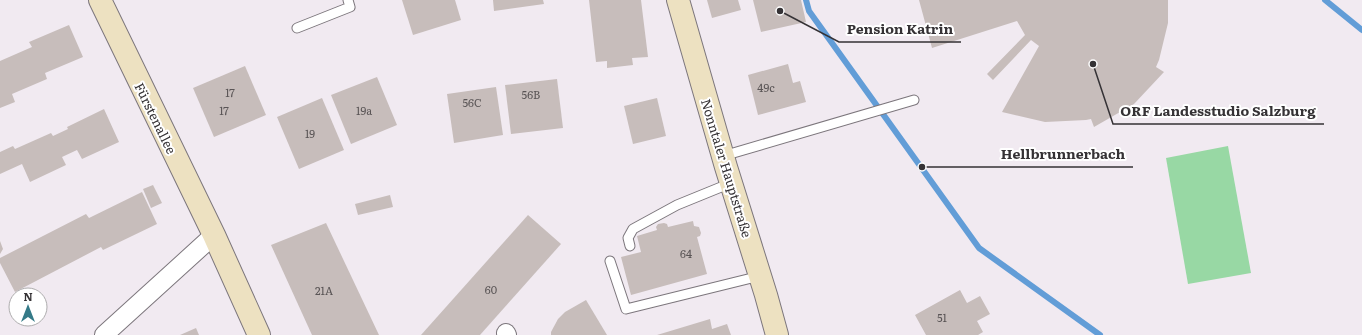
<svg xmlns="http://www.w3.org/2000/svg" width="1362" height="335" font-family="Literata,serif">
	<rect width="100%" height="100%" fill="#f1eaf1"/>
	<polygon fill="#98d8a4" points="1228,146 1251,273 1188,284 1166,158"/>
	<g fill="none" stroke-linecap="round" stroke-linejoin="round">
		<g stroke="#629dd7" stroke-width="6">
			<polyline points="806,0 809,11 979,248 1100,335"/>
			<polyline points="1325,0 1362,30"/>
		</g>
	</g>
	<g fill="#c7bdbb">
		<polygon points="402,0 455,0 461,20 413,35"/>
		<polygon points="493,0 543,0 544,4 494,11"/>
		<polygon points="589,0 641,0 648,57 632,58 633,65 607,68 607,61 596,62"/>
		<polygon points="707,0 738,0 741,10 712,18"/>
		<polygon points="753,0 801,0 806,22 761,32"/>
		<polygon points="919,0 1168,0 1168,23 1159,60 1156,67 1164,72 1134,104 1094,127 1091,119 1086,120 1045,122 1002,112 1039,46 1031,40 993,80 987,74 1025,35 1017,21 932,48"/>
		<polygon points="69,25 83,57 45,73 47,79 12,94 15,102 0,108 0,61 32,47 29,42"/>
		<polygon points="788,64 793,83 800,81 806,102 758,115 748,75"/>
		<polygon points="245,66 266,115 214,137 193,88"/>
		<polygon points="377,77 397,125 351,144 331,95"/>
		<polygon points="557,79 563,128 511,134 505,85"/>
		<polygon points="496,87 503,135 454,143 447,94"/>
		<polygon points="322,98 344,150 299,169 277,117"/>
		<polygon points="657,98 666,136 633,144 624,106"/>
		<polygon points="104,109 119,142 82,159 77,150 62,157 66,165 30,182 22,164 0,174 0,152 13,146 15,149 51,133 53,136 68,129 67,127"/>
		<polygon points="153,185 162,203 151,208 143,189"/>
		<polygon points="142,192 157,224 103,250 101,247 15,292 0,263 0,258 86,214 89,218"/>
		<polygon points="390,195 393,207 358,215 355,204"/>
		<polygon points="528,215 561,244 480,335 421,335"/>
		<polygon points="693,221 694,226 699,227 701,233 700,236 697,237 707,274 631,295 621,257 641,252 637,236 657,230 656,227 658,224 664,223 667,224 668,227"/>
		<polygon points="326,223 379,335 312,335 271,245"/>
		<polygon points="0,241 3,249 0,254"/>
		<polygon points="960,290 967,303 980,296 990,314 977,321 983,332 978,335 926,335 915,315"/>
		<polygon points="586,300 607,335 551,335 551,332 558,319 565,312"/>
		<polygon points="710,319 712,329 727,324 731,335 657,335"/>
		<polygon points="196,328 199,335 180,335"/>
	</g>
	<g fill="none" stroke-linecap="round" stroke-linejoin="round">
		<defs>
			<g id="lane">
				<polyline points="297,28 350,7 348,0"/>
				<polyline points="723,156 914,100"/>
				<polyline points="630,246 628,238 633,229 677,205 731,183"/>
				<polyline points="610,261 626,309 760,276"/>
			</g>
			<g id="street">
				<polyline points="506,333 507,335"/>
				<polyline points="104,335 214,235"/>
			</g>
			<g id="secondary">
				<polyline points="100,0 214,235 259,335"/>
				<polyline points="678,0 726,167 766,295 777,335"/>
			</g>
		</defs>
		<use href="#lane" stroke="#7c767c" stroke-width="11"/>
		<use href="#street" stroke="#7c767c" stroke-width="20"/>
		<use href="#secondary" stroke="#7c767c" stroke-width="24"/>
		<use href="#lane" stroke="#fff" stroke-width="9"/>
		<use href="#street" stroke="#fff" stroke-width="18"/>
		<use href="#secondary" stroke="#ede1c1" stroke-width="22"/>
	</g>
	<g text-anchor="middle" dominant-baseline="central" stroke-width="4" stroke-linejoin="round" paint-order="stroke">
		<g font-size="11" fill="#5a5556">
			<text x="766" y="87">49c</text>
			<text x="230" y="92">17</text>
			<text x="531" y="94">56B</text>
			<text x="472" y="102">56C</text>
			<text x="224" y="110">17</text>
			<text x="364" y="110">19a</text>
			<text x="310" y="133">19</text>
			<text x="686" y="253">64</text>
			<text x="491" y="289">60</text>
			<text x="324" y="290">21A</text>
			<text x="942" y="317">51</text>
		</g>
		<g font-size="13" fill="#353235" stroke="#fff">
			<text transform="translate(156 118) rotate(64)">Fürstenallee</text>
			<text transform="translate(727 168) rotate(73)">Nonntaler Hauptstraße</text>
		</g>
	</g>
	<path fill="none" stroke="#353235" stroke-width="1.5" d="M780 11L839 42H961M1093 64L1113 124H1324M922 167L993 167H1133"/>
	<g fill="#353235" stroke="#fff" stroke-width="1.5">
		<circle cx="780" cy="11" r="4"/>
		<circle cx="1093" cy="64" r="4"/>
		<circle cx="922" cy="167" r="4"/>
	</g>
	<g font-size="14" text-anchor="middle" font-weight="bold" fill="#353235" stroke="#fff" stroke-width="4" stroke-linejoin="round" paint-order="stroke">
		<text x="900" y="34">Pension Katrin</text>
		<text x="1218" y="116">ORF Landesstudio Salzburg</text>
		<text x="1063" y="159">Hellbrunnerbach</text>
	</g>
	<g transform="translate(28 307)"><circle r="19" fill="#ffffff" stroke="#aeadae"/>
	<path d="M0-3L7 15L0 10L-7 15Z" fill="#357a88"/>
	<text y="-6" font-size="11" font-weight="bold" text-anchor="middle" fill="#353235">N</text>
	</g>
</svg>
